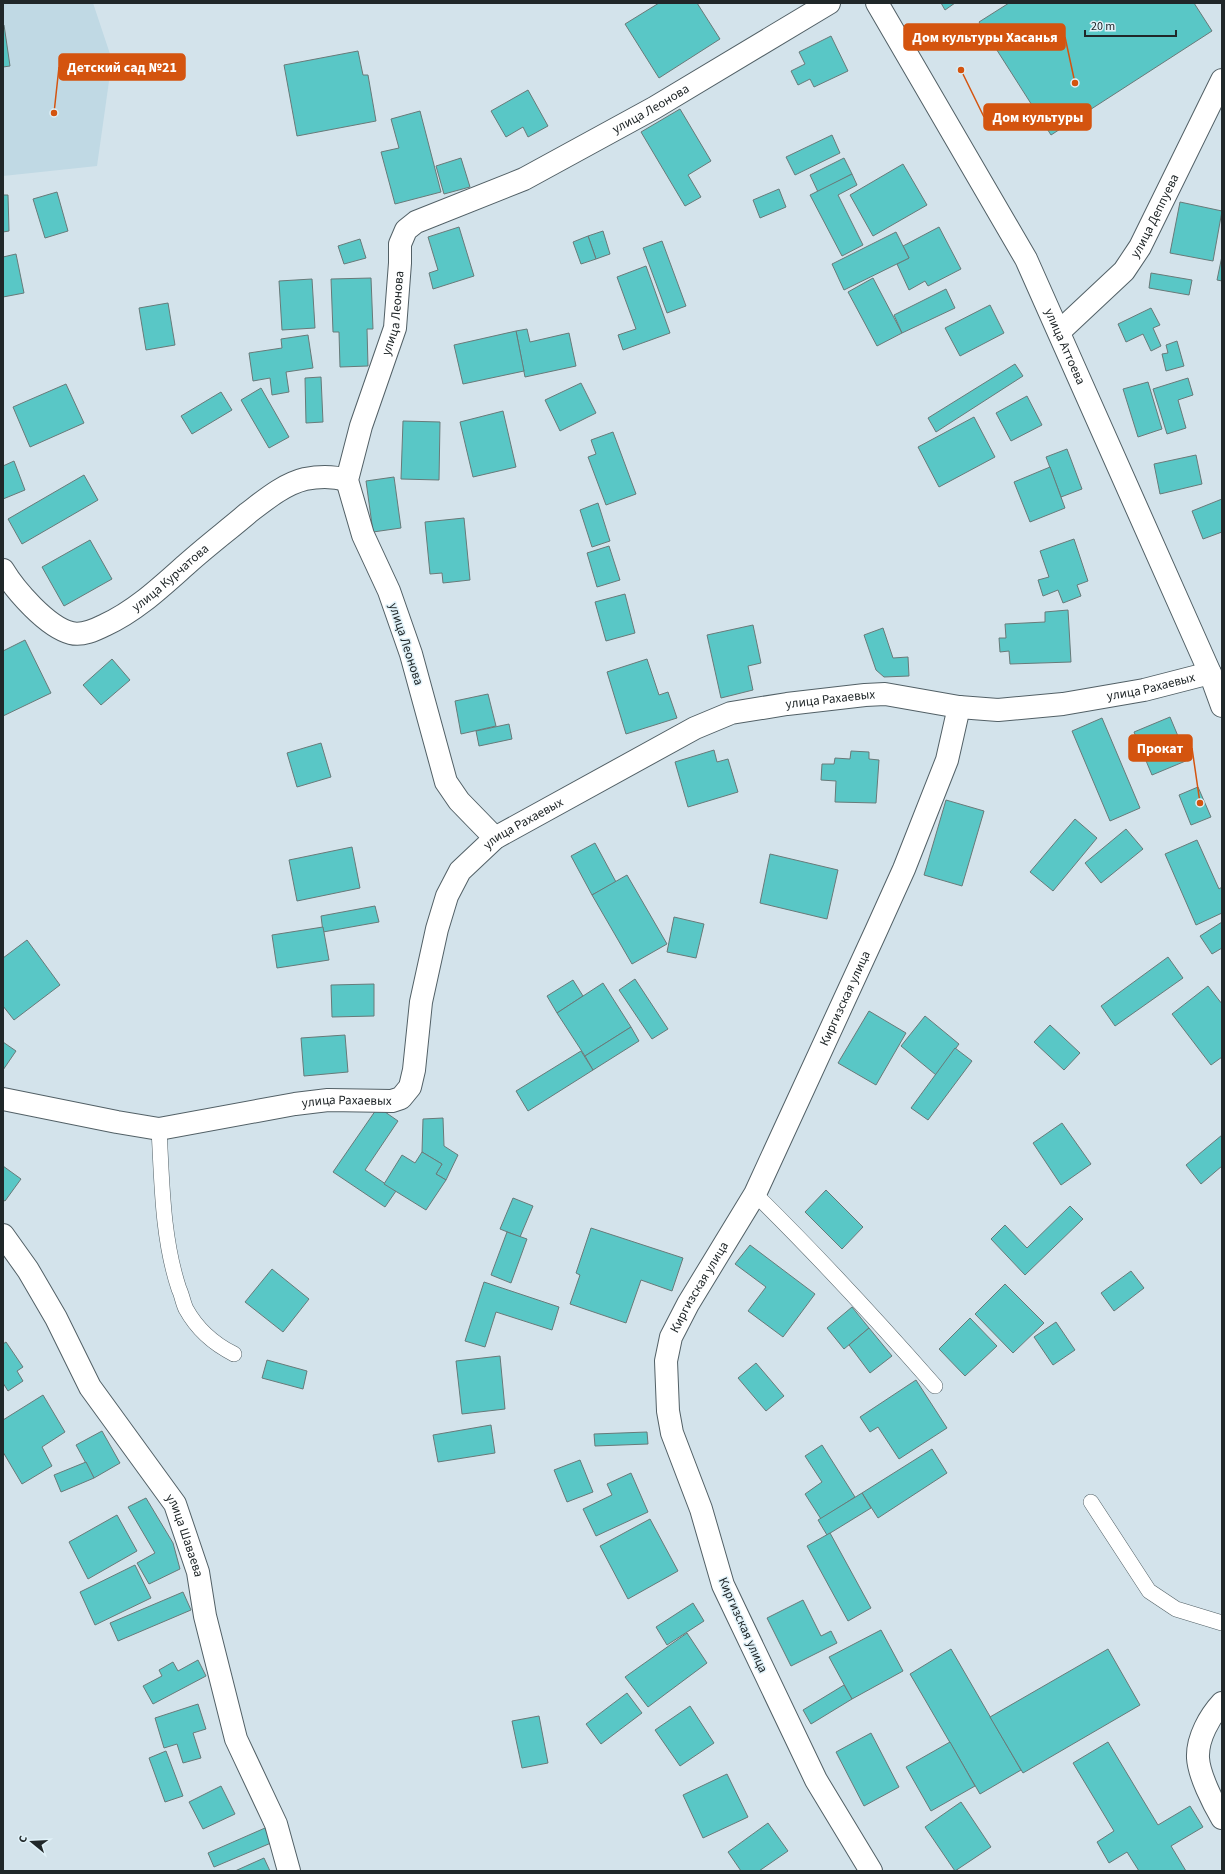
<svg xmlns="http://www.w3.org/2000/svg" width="1225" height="1874" font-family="'Source Sans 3',sans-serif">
	<rect width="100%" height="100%" fill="#d3e3eb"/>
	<polygon fill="#c0d9e4" points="3,3 93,3 112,60 97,166 3,176"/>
	<g fill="#59c7c6" stroke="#687a79">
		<polygon points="659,3 697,3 720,39 659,78 625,24"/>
		<polygon points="941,3 955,3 945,10"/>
		<polygon points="1009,3 1194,3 1212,31 1051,135 979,22"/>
		<polygon points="4,25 10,66 3,67 3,26"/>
		<polygon points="831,36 848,71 814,87 810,79 798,85 791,71 805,64 799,52"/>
		<polygon points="358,51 363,75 368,75 376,121 297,136 284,65"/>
		<polygon points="528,90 548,126 528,137 523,127 506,137 491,111"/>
		<polygon points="680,109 711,161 688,175 701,197 685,206 641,132"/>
		<polygon points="420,111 441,192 395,204 381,152 399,148 391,119"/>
		<polygon points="832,135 840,153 795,175 786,157"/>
		<polygon points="461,158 470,187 444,194 436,166"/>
		<polygon points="844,158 852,174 818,192 810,175"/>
		<polygon points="903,164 927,205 873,236 850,195"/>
		<polygon points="852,174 857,185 838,195 863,245 842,256 810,195"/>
		<polygon points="779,189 786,207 760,218 753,200"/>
		<polygon points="57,192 68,231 45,238 33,199"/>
		<polygon points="3,195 8,195 9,231 3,232"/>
		<polygon points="1180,202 1222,211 1213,261 1170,253"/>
		<polygon points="459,227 474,276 433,289 429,273 438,270 428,237"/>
		<polygon points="939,227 961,269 928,286 925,281 909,290 897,264 909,258 903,246"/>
		<polygon points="603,231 610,254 596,259 588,236"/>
		<polygon points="896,232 909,258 844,290 832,264"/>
		<polygon points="588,236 596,259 581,264 573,242"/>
		<polygon points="360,239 366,258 344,264 338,246"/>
		<polygon points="662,241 686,306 667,313 643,248"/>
		<polygon points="16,254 24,293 3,297 3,257"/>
		<polygon points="1222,256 1222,281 1217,280"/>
		<polygon points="646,266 670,333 623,350 618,335 636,329 617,277"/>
		<polygon points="1151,273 1192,280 1189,295 1149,288"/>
		<polygon points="371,278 373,329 367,329 368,366 340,367 339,332 333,332 331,279"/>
		<polygon points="873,278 902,333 877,346 848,292"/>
		<polygon points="312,279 315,328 282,330 279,281"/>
		<polygon points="946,289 955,308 902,333 894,315"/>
		<polygon points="168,303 175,345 146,350 139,308"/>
		<polygon points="990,305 1004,333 960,356 945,328"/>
		<polygon points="1151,308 1160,325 1153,328 1161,346 1151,351 1143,334 1126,342 1118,324"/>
		<polygon points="527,329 530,342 569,333 576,366 525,377 516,331"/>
		<polygon points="516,331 524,371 463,384 454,345"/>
		<polygon points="308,335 313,368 286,372 289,392 272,395 270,378 253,381 249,353 282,348 281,339"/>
		<polygon points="1177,341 1184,366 1166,371 1162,354 1168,353 1166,345"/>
		<polygon points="1015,364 1023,376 936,432 928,418"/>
		<polygon points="321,377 323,422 306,423 305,378"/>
		<polygon points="1188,378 1193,395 1178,400 1186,428 1167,434 1153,389"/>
		<polygon points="1148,382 1162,429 1138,437 1123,389"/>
		<polygon points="581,383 596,413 560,431 545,400"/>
		<polygon points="66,384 84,423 30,447 13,407"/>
		<polygon points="261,388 289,437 269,448 241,400"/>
		<polygon points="221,392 232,410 192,434 181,416"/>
		<polygon points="1027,396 1042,425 1011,441 996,413"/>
		<polygon points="503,411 516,467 473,477 460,422"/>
		<polygon points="974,417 995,457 939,487 918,447"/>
		<polygon points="403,421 440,422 439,480 401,479"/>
		<polygon points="613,432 636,494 606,505 588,457 596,454 591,440"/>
		<polygon points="1067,449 1082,489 1061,497 1046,457"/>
		<polygon points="1196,455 1202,484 1160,494 1154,464"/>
		<polygon points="14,461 25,490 3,499 3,466"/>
		<polygon points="1050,467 1065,508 1030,522 1014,482"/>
		<polygon points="84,475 98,500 22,544 8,519"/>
		<polygon points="394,477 401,528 373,532 366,481"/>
		<polygon points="1222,499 1222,532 1203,539 1192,511"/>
		<polygon points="598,503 610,541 592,547 580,510"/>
		<polygon points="464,518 470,580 443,583 442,573 430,574 425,522"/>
		<polygon points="1074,539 1088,581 1077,585 1081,596 1063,603 1058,590 1043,596 1038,580 1049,577 1040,551"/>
		<polygon points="90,540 112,579 64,606 42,567"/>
		<polygon points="609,546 620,580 597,587 587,553"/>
		<polygon points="625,594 635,633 606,641 595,602"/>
		<polygon points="1068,610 1071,662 1010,664 1009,651 1000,652 999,638 1006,638 1005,624 1045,622 1045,612"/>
		<polygon points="753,625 761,663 748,666 753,690 721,698 707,635"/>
		<polygon points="883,628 893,658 908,657 909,676 884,677 876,670 864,635"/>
		<polygon points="25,640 51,693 3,716 3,651"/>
		<polygon points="112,659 130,680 101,705 83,685"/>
		<polygon points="647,659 659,695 668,692 677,718 626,734 607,672"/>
		<polygon points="488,694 496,726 461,734 455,701"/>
		<polygon points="1170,717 1188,760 1152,775 1134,732"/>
		<polygon points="1102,718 1140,808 1110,821 1072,731"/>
		<polygon points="509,724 512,739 479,746 476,731"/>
		<polygon points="321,743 331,777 297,787 287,753"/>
		<polygon points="714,750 717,762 728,759 738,792 688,807 675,762"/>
		<polygon points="851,751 869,752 869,759 879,760 876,803 835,802 836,781 821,780 822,764 834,764 835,758 850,759"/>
		<polygon points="1198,787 1211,817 1191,825 1179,795"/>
		<polygon points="946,800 984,811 962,886 924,875"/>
		<polygon points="1075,819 1097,838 1053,891 1030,872"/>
		<polygon points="1126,829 1143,849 1101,883 1085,863"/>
		<polygon points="1197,840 1219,889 1222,887 1222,913 1196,925 1165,854"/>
		<polygon points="595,843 616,882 592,895 571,856"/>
		<polygon points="352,847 360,888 297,901 289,860"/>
		<polygon points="770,854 838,870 827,919 760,903"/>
		<polygon points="627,875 667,944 632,964 592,895"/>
		<polygon points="375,906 379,922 323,932 321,916"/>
		<polygon points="674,917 704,924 696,958 667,952"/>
		<polygon points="1222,922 1222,948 1212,954 1200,936"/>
		<polygon points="323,927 329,960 277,968 272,935"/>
		<polygon points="27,940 60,985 14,1020 3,1006 3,958"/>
		<polygon points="1168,957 1183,978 1115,1026 1101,1006"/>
		<polygon points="635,979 668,1029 652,1039 619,990"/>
		<polygon points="573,980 583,996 557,1013 547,996"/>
		<polygon points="603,983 631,1027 585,1056 557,1013"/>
		<polygon points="374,984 374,1016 332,1017 331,985"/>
		<polygon points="1208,986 1222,1004 1222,1057 1211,1065 1172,1014"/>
		<polygon points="869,1011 906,1033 876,1085 838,1063"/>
		<polygon points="925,1016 959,1044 936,1075 901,1046"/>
		<polygon points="1050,1025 1080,1053 1064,1070 1034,1042"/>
		<polygon points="631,1027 639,1041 593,1070 585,1056"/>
		<polygon points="345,1035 348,1072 304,1076 301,1038"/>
		<polygon points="3,1042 16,1051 3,1070"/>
		<polygon points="955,1048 972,1061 928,1120 911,1108"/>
		<polygon points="581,1051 593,1070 528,1111 516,1091"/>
		<polygon points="378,1107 398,1121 365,1170 396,1191 385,1207 333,1172"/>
		<polygon points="443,1118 444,1146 458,1155 446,1180 436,1174 442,1164 422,1152 423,1119"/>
		<polygon points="1062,1123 1091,1164 1061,1185 1033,1143"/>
		<polygon points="1222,1135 1222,1166 1201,1184 1186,1165"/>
		<polygon points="422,1152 442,1164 436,1174 446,1180 426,1210 384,1184 402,1155 415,1163"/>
		<polygon points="3,1166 21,1179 5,1201 3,1200"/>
		<polygon points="826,1190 863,1227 842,1249 805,1212"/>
		<polygon points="513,1198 533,1206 520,1237 500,1229"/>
		<polygon points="1070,1206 1083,1219 1025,1275 991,1239 1005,1225 1027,1248"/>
		<polygon points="591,1228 683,1258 672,1291 641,1280 626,1323 570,1304 580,1275 576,1273"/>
		<polygon points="507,1232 527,1239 511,1283 491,1275"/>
		<polygon points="750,1245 815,1294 783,1337 748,1311 766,1287 735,1264"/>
		<polygon points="272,1269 309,1299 283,1332 245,1302"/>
		<polygon points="1131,1271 1144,1288 1114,1311 1101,1293"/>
		<polygon points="484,1282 559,1307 552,1330 496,1312 485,1347 465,1341"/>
		<polygon points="1005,1284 1044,1323 1013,1353 975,1314"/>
		<polygon points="852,1307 869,1328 844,1349 827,1328"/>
		<polygon points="970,1318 997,1346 965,1376 939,1349"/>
		<polygon points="1056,1322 1075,1350 1053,1365 1034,1337"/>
		<polygon points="869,1328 892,1356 870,1373 849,1345"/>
		<polygon points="6,1342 23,1367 17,1371 23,1381 8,1391 3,1383 3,1344"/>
		<polygon points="500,1356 505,1409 462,1414 456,1361"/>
		<polygon points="267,1360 307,1371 303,1389 262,1378"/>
		<polygon points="756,1363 784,1396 766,1411 738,1378"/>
		<polygon points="916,1380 947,1428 899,1459 878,1427 870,1432 860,1417"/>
		<polygon points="43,1395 65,1432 42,1447 52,1466 22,1484 3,1452 3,1420"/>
		<polygon points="491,1425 495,1453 438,1462 433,1435"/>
		<polygon points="102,1431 120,1463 94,1478 76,1445"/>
		<polygon points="647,1432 648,1444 595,1446 594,1434"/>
		<polygon points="822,1445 855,1497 821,1519 805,1494 822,1482 805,1456"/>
		<polygon points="932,1449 947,1473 878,1518 862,1493"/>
		<polygon points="580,1460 593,1492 567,1502 554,1470"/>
		<polygon points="86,1462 94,1478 61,1492 54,1475"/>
		<polygon points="631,1473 648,1512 596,1536 583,1509 612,1495 607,1484"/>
		<polygon points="862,1493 871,1508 827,1535 818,1520"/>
		<polygon points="146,1498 173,1543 180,1569 149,1584 137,1563 155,1553 128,1507"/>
		<polygon points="117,1515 137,1551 88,1579 69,1542"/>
		<polygon points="650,1519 678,1571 628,1599 600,1546"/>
		<polygon points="830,1533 871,1608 848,1621 807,1546"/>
		<polygon points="135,1565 151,1598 95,1625 80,1592"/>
		<polygon points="183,1592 191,1610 118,1641 110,1623"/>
		<polygon points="803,1600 821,1636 831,1631 837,1643 791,1666 767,1618"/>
		<polygon points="693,1603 704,1621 667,1645 656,1627"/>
		<polygon points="881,1630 903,1671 852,1699 829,1657"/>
		<polygon points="687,1633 707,1663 648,1707 625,1677"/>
		<polygon points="951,1649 1021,1770 980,1794 910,1674"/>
		<polygon points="1108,1649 1140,1705 1023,1773 990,1717"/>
		<polygon points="198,1660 206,1676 153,1704 143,1686 162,1676 159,1670 173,1662 178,1671"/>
		<polygon points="844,1685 852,1699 811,1724 803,1710"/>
		<polygon points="627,1693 642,1713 601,1744 586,1724"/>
		<polygon points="198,1704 206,1729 193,1733 201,1758 183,1763 177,1744 164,1748 155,1718"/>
		<polygon points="690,1706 714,1743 680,1766 655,1730"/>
		<polygon points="539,1716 548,1763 522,1768 512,1721"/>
		<polygon points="871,1733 899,1787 864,1806 836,1752"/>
		<polygon points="950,1742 975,1786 931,1811 906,1767"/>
		<polygon points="1108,1742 1158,1825 1190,1806 1203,1827 1171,1846 1186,1871 1139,1871 1127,1852 1109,1863 1097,1842 1114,1831 1073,1763"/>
		<polygon points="166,1751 183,1796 165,1802 149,1758"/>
		<polygon points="727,1774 748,1817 703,1838 683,1795"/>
		<polygon points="221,1786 235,1814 203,1829 189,1802"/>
		<polygon points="961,1802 991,1847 955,1871 925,1827"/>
		<polygon points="768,1823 788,1851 759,1871 741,1871 728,1852"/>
		<polygon points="265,1828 271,1843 214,1867 208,1853"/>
		<polygon points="264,1858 270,1871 235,1871"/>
	</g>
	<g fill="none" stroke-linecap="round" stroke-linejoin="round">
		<defs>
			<g id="service">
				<path d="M159,1129C162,1182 162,1238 179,1289C182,1295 183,1303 186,1309C197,1329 214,1344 234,1354"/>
				<path d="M755,1194C818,1256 877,1320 935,1386"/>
				<polyline points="1091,1502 1149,1591 1176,1609 1222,1623"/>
			</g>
			<g id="minor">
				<path id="s1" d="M1060,331L1124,271L1140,247L1222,80"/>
				<path id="s2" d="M3,570C15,590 47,627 71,633C82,636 95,630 105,625C136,611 162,586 188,563C207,546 228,530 248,513C265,500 284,484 305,479C320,476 333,476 347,480"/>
				<path id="s3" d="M495,838L459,801L446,782L411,654L389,591L363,535L347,480L361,426L395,328L400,263V244L406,230L416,222L524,179L654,108L829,3"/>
				<path id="s4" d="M3,1099L117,1122L159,1129L295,1104L328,1100L392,1101L401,1098L410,1087L414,1070L421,1002L437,929L447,896L460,871L495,838L695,728L731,713L787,704L865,695L885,694L959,707L998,710L1063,704L1144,690L1210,673"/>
				<path id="s5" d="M3,1235L28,1270L56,1318L90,1387L175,1504L198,1572L205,1616L236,1739L276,1824L289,1871"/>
				<path d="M1222,1703C1210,1716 1197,1738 1198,1758C1199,1775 1213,1803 1222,1818"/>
				<path id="s6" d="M871,1871L816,1780L723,1585L701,1509L672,1433L668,1411L666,1361L671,1337L688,1304L755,1194L876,931L904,869L947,760L959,707"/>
			</g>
			<g id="tertiary">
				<path id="s7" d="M877,3L1026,259L1210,673L1222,706"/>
			</g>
		</defs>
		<use href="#service" stroke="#526066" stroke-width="16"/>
		<use href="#minor" stroke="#526066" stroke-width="24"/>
		<use href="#tertiary" stroke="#526066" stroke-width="24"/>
		<use href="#service" stroke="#fff" stroke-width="15"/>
		<use href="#minor" stroke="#fff" stroke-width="22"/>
		<use href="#tertiary" stroke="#fff" stroke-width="22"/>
	</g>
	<g text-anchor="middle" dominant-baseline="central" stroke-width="3" stroke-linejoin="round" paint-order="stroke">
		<g font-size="13" fill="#202729" stroke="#e0f1f8">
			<text stroke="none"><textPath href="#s3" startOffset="926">улица Леонова</textPath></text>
			<text stroke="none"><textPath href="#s1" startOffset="151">улица Деппуева</textPath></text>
			<text stroke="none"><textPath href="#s3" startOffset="567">улица Леонова</textPath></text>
			<text stroke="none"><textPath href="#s7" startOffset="392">улица Аттоева</textPath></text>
			<text stroke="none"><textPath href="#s2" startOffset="211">улица Курчатова</textPath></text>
			<text transform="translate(406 644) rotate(72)">улица Леонова</text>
			<text stroke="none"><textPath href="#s4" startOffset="1381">улица Рахаевых</textPath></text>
			<text stroke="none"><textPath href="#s4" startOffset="1057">улица Рахаевых</textPath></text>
			<text stroke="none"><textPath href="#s4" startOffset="721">улица Рахаевых</textPath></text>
			<text stroke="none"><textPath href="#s6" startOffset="961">Киргизская улица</textPath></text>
			<text stroke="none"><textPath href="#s4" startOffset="349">улица Рахаевых</textPath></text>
			<text stroke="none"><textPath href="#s6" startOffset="637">Киргизская улица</textPath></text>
			<text stroke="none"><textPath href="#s5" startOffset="353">улица Шаваева</textPath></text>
			<text transform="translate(743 1625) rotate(66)">Киргизская улица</text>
		</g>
	</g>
	<path fill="none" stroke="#d4540f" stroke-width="1.5" d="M1075 83L1065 37M54 113L59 67M961 70L984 117M1200 803L1192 748"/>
	<g fill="#d4540f" stroke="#e0f1f8" stroke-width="1.5">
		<circle cx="1075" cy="83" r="4"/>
		<circle cx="54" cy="113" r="4"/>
		<circle cx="961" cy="70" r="4"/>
		<circle cx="1200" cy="803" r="4"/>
	</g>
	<g fill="#d4540f" stroke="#d4540f" stroke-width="1.5">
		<rect x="904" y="24" width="161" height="26" rx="4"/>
		<rect x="59" y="54" width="126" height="26" rx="4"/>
		<rect x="984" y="104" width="107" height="26" rx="4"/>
		<rect x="1129" y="735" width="63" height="26" rx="4"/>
	</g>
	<g font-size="14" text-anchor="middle" font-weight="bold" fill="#fff">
		<text x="985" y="42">Дом культуры Хасанья</text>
		<text x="122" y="72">Детский сад №21</text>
		<text x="1038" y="122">Дом культуры</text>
		<text x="1160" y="753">Прокат</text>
	</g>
	<rect width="1225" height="1874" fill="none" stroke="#202729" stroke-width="8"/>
	<g transform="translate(32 1842) rotate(288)" stroke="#e0f1f8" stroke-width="3" paint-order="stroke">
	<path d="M0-3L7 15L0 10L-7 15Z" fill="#202729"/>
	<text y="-6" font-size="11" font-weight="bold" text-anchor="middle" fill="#202729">С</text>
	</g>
	<path d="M1085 30v6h91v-6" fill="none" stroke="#202729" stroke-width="2"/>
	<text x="1091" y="30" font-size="12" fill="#202729" stroke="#e0f1f8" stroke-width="3" paint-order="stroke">20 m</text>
</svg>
